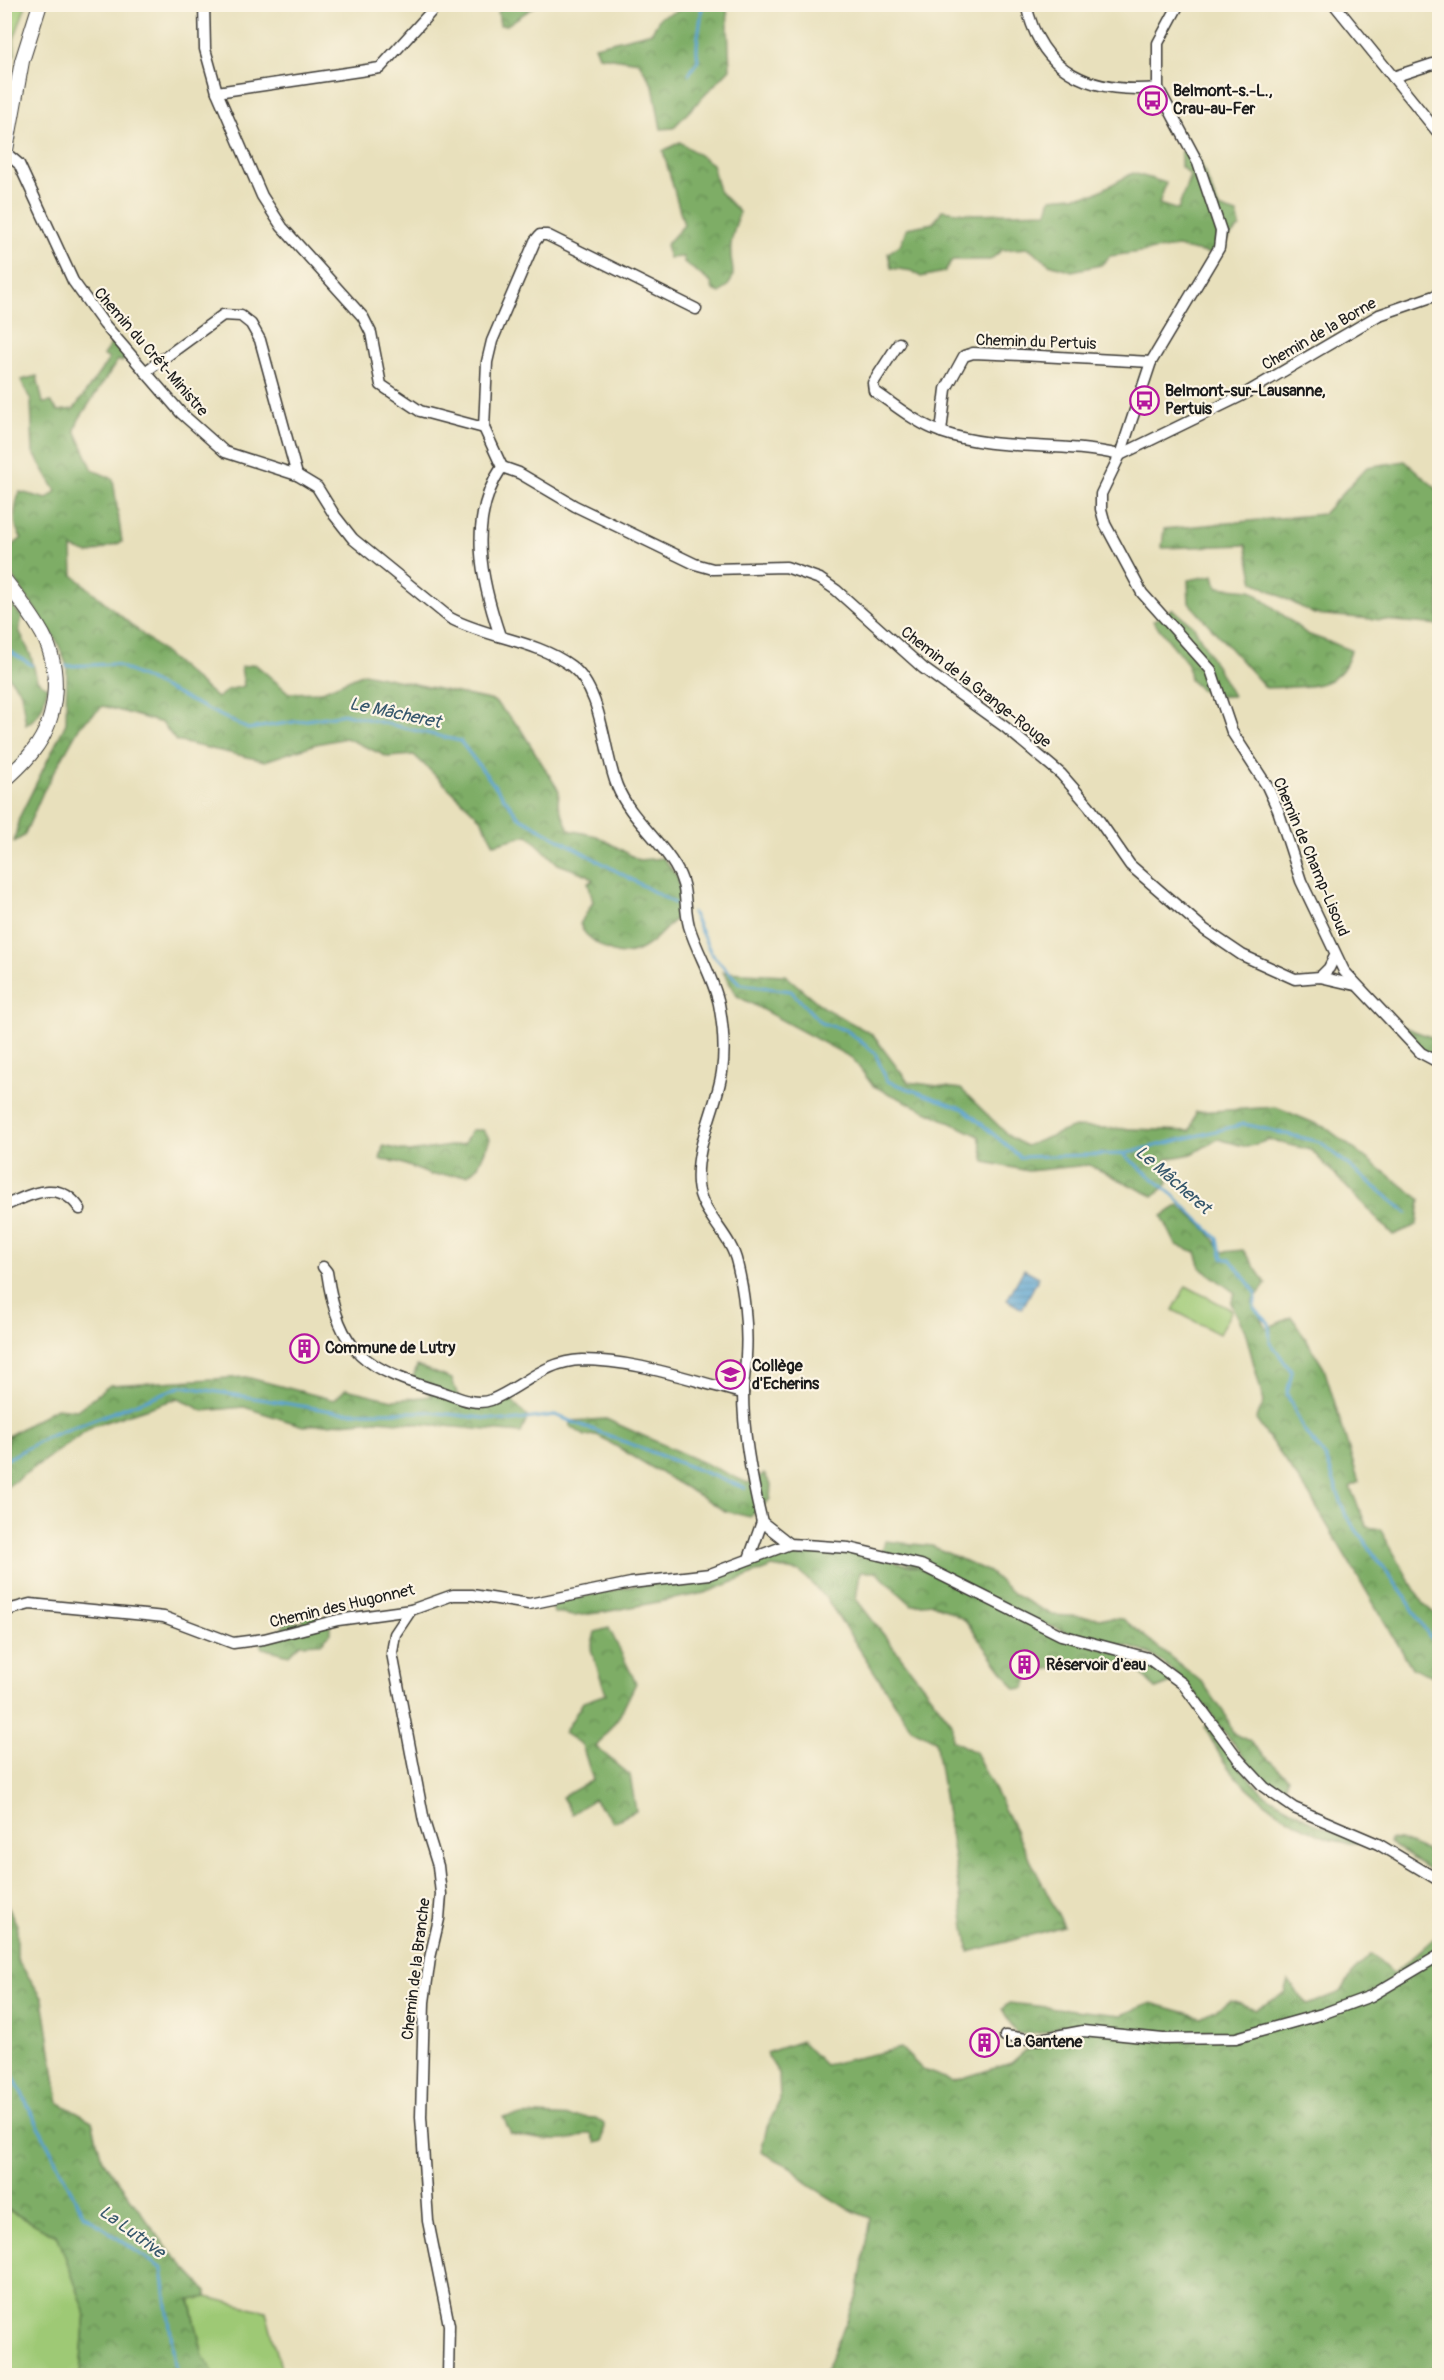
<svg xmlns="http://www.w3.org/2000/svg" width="1444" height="2380" font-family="Pangolin,sans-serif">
	<defs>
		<pattern id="forest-crowns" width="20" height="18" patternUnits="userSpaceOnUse" patternTransform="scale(1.5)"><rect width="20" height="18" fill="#7ead66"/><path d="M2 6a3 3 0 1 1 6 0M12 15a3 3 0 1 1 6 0" fill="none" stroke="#668c53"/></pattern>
		<pattern id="water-rules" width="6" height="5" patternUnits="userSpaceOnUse" patternTransform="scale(1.5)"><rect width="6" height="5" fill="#58a2cf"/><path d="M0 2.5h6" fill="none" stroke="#4883a7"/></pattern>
	</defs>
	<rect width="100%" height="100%" fill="#fcf5e5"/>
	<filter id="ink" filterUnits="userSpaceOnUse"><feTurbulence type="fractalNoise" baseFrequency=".0167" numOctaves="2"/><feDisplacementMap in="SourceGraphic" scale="12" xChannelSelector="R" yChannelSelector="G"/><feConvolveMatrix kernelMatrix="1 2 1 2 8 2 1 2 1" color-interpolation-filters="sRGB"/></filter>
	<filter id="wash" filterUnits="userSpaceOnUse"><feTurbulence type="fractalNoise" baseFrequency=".008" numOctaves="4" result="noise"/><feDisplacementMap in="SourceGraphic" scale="24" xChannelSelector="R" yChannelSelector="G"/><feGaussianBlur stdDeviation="1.35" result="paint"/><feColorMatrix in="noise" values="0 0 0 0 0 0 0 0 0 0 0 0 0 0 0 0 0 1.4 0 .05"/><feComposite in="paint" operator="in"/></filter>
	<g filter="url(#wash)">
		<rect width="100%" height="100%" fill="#e8e0bc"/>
		<g fill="#9ec975" stroke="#5d7248" stroke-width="1.5">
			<polygon points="5,4 26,5 14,39 15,55 5,52"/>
			<polygon points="1186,1286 1232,1310 1219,1334 1173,1310"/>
			<polygon points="4,2208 58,2236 85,2311 80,2375 5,2375"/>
			<polygon points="207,2297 266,2311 283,2375 215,2375 203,2356 190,2299"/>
		</g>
		<g fill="url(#forest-crowns)" stroke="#4d6441" stroke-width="1.5">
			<polygon points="505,5 505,4 537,5 507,25 500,25 498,12"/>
			<polygon points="686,5 727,5 730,69 673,128 661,129 653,86 639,62 599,56 595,46 652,32 660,17 686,8"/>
			<path d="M680,142L712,164L719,191L739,212C737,223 732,234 731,245C728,267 743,275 720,293L713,290L711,283L684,262L683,257L669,258L666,245L684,225L663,151Z"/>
			<polygon points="1181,151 1197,154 1219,208 1237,214 1240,227 1211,254 1177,247 1110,256 1101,265 1072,271 1049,264 1029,248 1002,250 990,260 953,260 944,272 921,277 912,271 891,268 888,253 900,245 907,228 933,223 942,210 974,214 1047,212 1051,198 1094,194 1133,173 1166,183 1159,204 1178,210 1190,175 1181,167"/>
			<path d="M112,343L127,356L122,362L118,360L79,419L75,430L93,470L113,479L122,542L89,554L72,548L73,575L217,698L228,690L244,686L241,667L255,664L289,693L320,692L364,673L494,701L520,728L559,791L558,804L569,830L597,836L639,860L663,858L677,876L684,903L674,912L676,918C653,942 631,969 598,944C590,938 583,934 580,924L593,902L588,882L593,880L588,875L558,864L528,835L494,844L481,819L414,755L388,757L346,738L316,744L265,761L176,741L162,723L103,706L80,726L43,792L24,836L14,842L19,818L66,723L67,666L57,641L5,565L4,541L12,546L22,538C12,528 14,505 20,492L47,499L56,491L33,452L31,401L21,380L37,376L43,403L51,402L58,411L74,409L109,359L103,355Z"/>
			<polygon points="1405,461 1439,491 1439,625 1314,614 1254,582 1246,545 1162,548 1164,529 1323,514 1367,467"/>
			<path d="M1214,575L1217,587L1251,590L1307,634L1351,650C1341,694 1302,685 1266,688L1189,603L1188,580Z"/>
			<path d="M4,595L22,617L19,630L31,656L37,680L47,687C44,705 41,715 26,725L21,692L5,672Z"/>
			<polygon points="1172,609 1193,625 1233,696 1210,697 1190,680 1188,664 1153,621"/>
			<polygon points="723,972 785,975 824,1008 872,1034 908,1082 961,1089 1010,1137 1026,1146 1074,1127 1190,1131 1196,1112 1276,1107 1326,1128 1420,1199 1417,1225 1393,1235 1311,1150 1269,1140 1247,1147 1218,1139 1192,1154 1166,1159 1168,1184 1153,1196 1089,1165 1028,1171 985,1162 979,1136 873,1086 852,1058 737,996"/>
			<polygon points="1391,1022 1433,1038 1439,1037 1439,1063"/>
			<polygon points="471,1130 483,1130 490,1139 478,1166 468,1175 431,1175 398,1162 380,1160 383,1146 409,1152 464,1144"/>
			<polygon points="1179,1205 1208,1231 1223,1252 1243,1250 1266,1284 1252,1302 1267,1328 1292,1317 1324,1368 1359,1482 1350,1487 1367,1527 1380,1529 1423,1604 1439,1617 1439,1678 1412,1668 1308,1493 1256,1420 1264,1402 1245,1331 1231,1303 1235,1293 1201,1268 1196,1252 1176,1245 1162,1216"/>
			<polygon points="417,1366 452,1379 459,1399 482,1405 508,1393 514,1403 528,1417 521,1433 377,1420 303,1426 244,1407 203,1411 179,1398 93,1426 5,1488 8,1436 56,1408 77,1410 110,1385 246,1377 334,1400 346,1389 393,1400 432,1396 413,1377"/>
			<polygon points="606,1419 748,1483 764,1474 771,1484 770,1499 750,1517 725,1511 597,1435 585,1436 570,1426 572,1421"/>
			<path d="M885,1541L932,1546L989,1572L1015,1595L1052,1615L1123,1619L1203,1683L1227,1717L1232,1732L1249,1741L1288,1778L1282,1795C1230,1757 1209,1691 1153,1656C1134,1644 1085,1640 1061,1630C1000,1607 941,1577 882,1551Z"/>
			<polygon points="791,1547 847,1550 920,1568 1059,1637 1147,1660 1174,1682 1156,1689 1140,1672 1106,1659 1031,1672 1024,1688 1016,1689 965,1620 933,1603 912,1605 876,1572 860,1572 856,1599 952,1723 952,1740 975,1752 1064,1926 969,1952 935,1740 911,1728 826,1598 800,1572 772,1567 705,1593 605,1612 574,1616 554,1613 551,1603 638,1585 711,1576"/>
			<polygon points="304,1611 320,1618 330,1618 330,1634 321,1643 300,1644 289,1655 262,1648 261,1637 278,1633 286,1622 302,1622"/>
			<polygon points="609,1628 636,1683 620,1715 596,1747 630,1775 636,1811 613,1822 594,1799 572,1814 562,1797 593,1780 582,1745 564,1733 583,1702 606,1694 591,1649 595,1632"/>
			<path d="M1209,1725L1233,1759L1263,1793L1320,1826L1361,1842C1323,1851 1243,1792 1223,1760C1216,1750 1211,1738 1205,1727Z"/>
			<polygon points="1390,1839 1400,1840 1439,1856 1439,1876 1389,1843"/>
			<polygon points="5,1901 17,1925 17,1959 43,1999 59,2103 92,2121 102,2159 170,2252 207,2291 207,2297 190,2300 203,2356 215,2375 80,2375 85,2311 58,2237 5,2208"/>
			<path d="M1439,1934V2375H824L857,2296L870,2218L848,2209L809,2185L793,2168L761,2152L767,2127L780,2100L779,2074L766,2053L801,2041L825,2065L901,2048L923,2070L953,2081L1011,2063L1025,2051L1068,2037L1061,2025C1046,2034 1034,2035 1016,2033L1002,2009L1009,2003L1121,2015L1151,2003L1201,2017L1231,2001L1256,2009L1284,1994L1288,1980L1308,2005L1341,1992L1353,1972L1371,1954L1393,1974Z"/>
			<path d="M537,2115L596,2118L604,2124L603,2141L596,2143L592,2134H586C569,2146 530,2138 511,2134L503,2117Z"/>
		</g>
		<polygon fill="url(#water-rules)" stroke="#3a5f76" stroke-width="1.5" points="1024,1269 1039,1277 1022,1309 1007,1300"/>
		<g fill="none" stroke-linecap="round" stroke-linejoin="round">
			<g stroke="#58a2cf" stroke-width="3">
				<path d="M689,74L698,60C694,42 702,24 702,4"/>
				<polyline points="4,648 32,665"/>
				<polyline points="66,666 115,664 248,729 346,714 460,741 519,817 674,903"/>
				<polyline points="692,912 711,953 740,984 791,991 821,1023 846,1030 875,1053 887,1081 964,1109 1020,1157 1123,1154 1171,1193 1218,1239 1223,1258 1231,1260 1256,1293 1254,1308 1269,1323 1270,1342 1292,1372 1287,1394 1304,1431 1326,1458 1346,1516 1406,1598 1429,1636 1440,1643"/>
				<polyline points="1123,1154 1244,1124 1320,1142 1407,1213"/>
				<polyline points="4,1461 45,1438 182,1386 338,1412 429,1412 511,1421 555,1415 745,1488"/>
				<polyline points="4,2058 83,2214 162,2269 176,2371 179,2376"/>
			</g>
		</g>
	</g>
	<g filter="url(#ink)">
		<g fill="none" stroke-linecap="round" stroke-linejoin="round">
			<defs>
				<g id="minor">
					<polyline points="204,4 205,49 217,92 262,196 282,227 363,317 371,333 381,385 420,411 484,428"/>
					<path d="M1026,4C1041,74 1092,94 1158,88"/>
					<polyline points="1179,4 1158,43 1158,88 1198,163 1221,231 1219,248 1151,362 1120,455 1101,494 1101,509 1105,524 1142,593 1211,670 1232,732 1267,786 1278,810 1301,881 1344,971 1421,1053 1440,1063"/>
					<polyline points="1334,4 1440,135"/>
					<polyline points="1393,77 1433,64 1440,64"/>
					<polyline points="217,92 380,68 438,4"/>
					<path d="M7,154L19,164L73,281L104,324L181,413L225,452L297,475L317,487L335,516L353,539L450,618C487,638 536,640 571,666C603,690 603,751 617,786C630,818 658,837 675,866C689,888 683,903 689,926C697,953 713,976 719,1004C723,1025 725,1051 722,1072C716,1110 695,1144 698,1184C700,1213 731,1234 737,1263C744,1291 748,1327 746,1356C746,1368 743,1380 743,1393C743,1435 752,1481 762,1522L790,1544L849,1548L921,1565L1061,1635L1148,1658L1183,1684L1239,1760L1264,1787L1294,1808L1378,1844L1440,1881"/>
					<path d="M899,343L873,383L874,391C895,405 917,424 941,432C998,452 1061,441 1120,455"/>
					<polyline points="145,372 223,315 241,316 251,324 260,340 297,475"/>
					<polyline points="941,432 946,389 964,356 973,353 1021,355 1151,362"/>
					<polyline points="1120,455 1241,396 1379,315 1440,294"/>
					<polyline points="502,467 519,473 575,506 695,564 713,569 786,567 820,579 836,590 923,668 1005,727 1061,774 1089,806 1130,865 1205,930 1242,955 1295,979 1320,977 1355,985"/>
					<path d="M500,636C481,580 467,519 502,467L484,428L487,362L492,341L535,241L540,235H547L696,309"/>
					<polyline points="1320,977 1329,968 1335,956"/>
					<path d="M4,1206C32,1194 59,1178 80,1209"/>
					<path d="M323,1267L327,1272C339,1355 366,1369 442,1392C457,1397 475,1406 491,1400C523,1387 544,1361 582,1360C637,1360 689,1380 743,1393"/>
					<polyline points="750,1556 762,1522"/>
					<polyline points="411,1610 395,1634 392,1653 424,1821 438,1866 441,1894 439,1919 430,1958 424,2002 421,2117 428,2221 449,2325 448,2376"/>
					<polyline points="4,1611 30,1604 145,1615 164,1617 233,1643 264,1639 338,1620 411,1610 453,1595 472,1595 529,1604 631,1583 710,1574 790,1544"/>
					<polyline points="1005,2036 1035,2040 1083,2031 1163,2039 1236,2038 1322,2014 1371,1996 1440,1955"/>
				</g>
				<g id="tertiary">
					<polyline points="4,161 22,61 40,4"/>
					<path d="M4,579C16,595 29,611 39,628C62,664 60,717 33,751C25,762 14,772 4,781"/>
				</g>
			</defs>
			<use href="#minor" stroke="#3b3934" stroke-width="13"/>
			<use href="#tertiary" stroke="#3b3934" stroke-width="16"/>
			<use href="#minor" stroke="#fff" stroke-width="10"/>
			<use href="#tertiary" stroke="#fff" stroke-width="14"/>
		</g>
	</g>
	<defs>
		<symbol id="bus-ring" viewBox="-11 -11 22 22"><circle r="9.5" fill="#fcf5e5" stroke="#b5179e" stroke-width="1.5"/><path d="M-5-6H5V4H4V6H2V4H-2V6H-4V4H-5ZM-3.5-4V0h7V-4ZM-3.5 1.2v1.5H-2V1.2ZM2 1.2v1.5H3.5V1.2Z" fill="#b5179e"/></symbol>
		<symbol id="building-ring" viewBox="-11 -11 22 22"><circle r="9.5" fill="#fcf5e5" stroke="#b5179e" stroke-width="1.5"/><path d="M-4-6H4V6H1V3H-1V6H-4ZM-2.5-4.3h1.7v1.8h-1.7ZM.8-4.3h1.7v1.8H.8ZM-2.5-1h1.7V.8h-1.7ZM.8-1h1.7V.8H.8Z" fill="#b5179e"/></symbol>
		<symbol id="school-ring" viewBox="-11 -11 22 22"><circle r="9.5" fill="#fcf5e5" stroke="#b5179e" stroke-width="1.5"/><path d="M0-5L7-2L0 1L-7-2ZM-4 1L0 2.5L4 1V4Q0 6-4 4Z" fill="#b5179e"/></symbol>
	</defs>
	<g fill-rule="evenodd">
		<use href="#bus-ring" x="1136" y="84" width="33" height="33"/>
		<use href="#bus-ring" x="1128" y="384" width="33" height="33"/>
		<use href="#building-ring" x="288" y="1332" width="33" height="33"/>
		<use href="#school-ring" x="714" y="1358" width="33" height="33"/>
		<use href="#building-ring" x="1008" y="1648" width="33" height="33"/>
		<use href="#building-ring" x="968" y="2026" width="33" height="33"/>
	</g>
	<g text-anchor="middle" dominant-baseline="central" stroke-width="4.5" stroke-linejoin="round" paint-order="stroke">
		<g font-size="16" font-weight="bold" fill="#1c1c1c" stroke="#fcf5e5" text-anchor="start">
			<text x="1173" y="91">Belmont-s.-L.,<tspan x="1173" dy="18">Crau-au-Fer</tspan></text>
			<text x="1165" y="391">Belmont-sur-Lausanne,<tspan x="1165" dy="18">Pertuis</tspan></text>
			<text x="325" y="1348">Commune de Lutry</text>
			<text x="752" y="1366">Collège<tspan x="752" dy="18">d'Echerins</tspan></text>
			<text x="1046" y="1665">Réservoir d'eau</text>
			<text x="1005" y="2042">La Gantene</text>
		</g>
		<g font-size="16" fill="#1c1c1c" stroke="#fcf5e5">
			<text transform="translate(1319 334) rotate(-30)">Chemin de la Borne</text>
			<text transform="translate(1036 342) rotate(2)">Chemin du Pertuis</text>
			<text transform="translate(151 352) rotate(49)">Chemin du Crêt-Ministre</text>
			<text transform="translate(976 687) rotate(38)">Chemin de la Grange-Rouge</text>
			<text transform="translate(1311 857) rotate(67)">Chemin de Champ-Lisoud</text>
			<text transform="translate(342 1606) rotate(-13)">Chemin des Hugonnet</text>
			<text transform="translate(416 1969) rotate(-83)">Chemin de la Branche</text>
		</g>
		<g font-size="18" font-style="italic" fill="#37586d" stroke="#fcf5e5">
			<text transform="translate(395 713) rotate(12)">Le Mâcheret</text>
			<text transform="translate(1173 1180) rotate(41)">Le Mâcheret</text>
			<text transform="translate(132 2232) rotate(36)">La Lutrive</text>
		</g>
	</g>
	<rect width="1444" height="2380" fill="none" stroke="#fcf5e5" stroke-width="24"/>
</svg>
